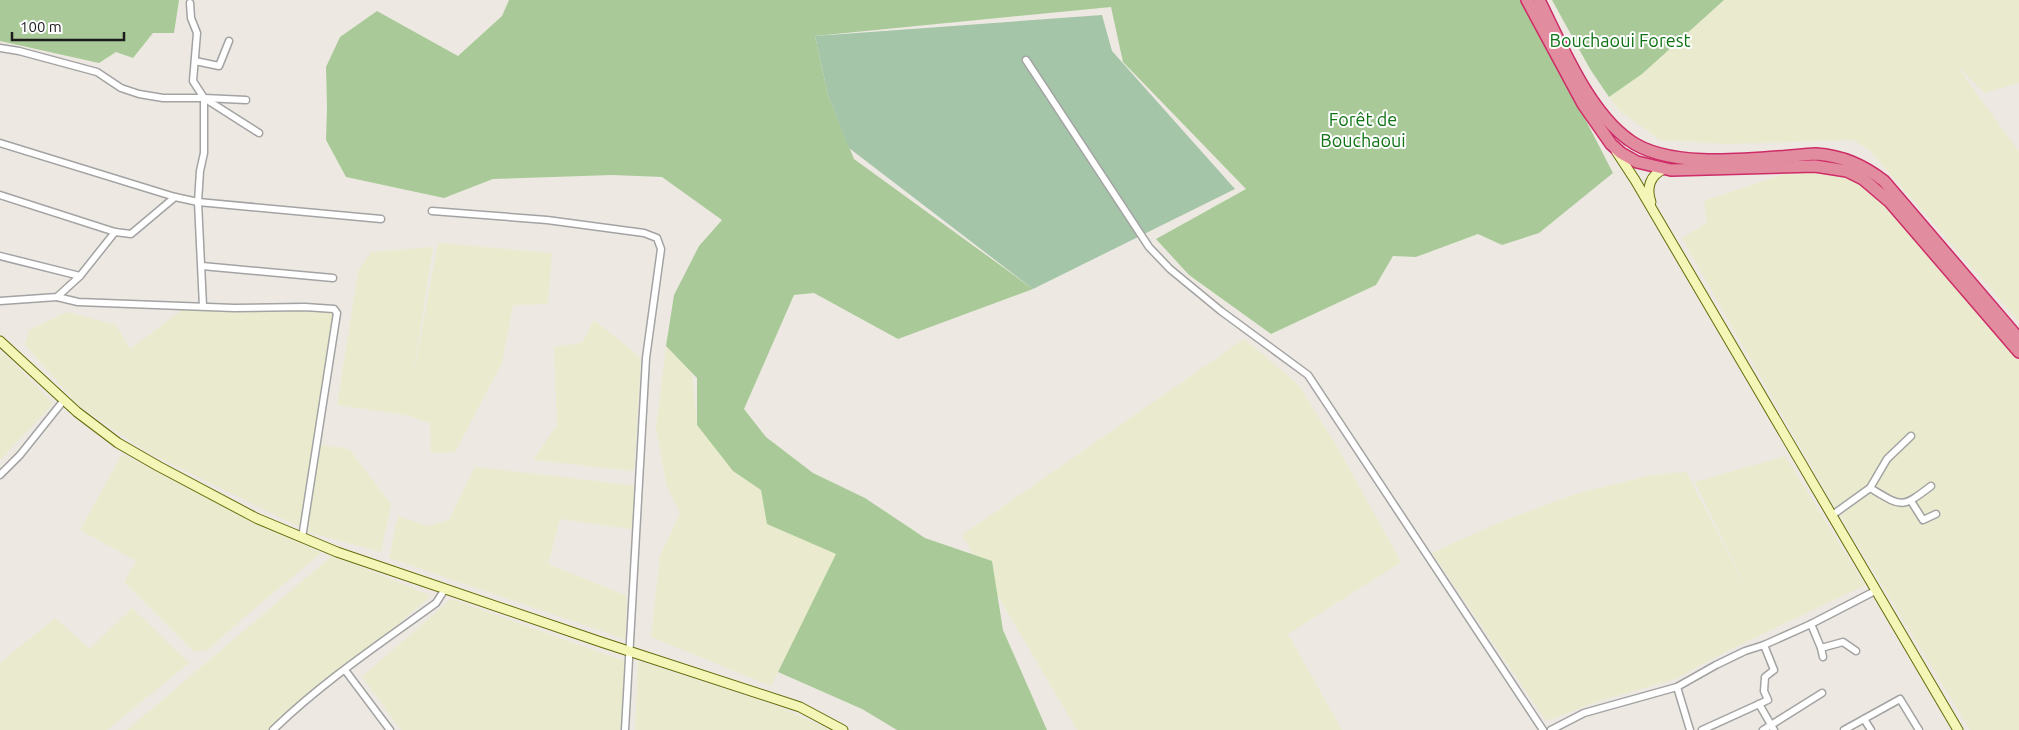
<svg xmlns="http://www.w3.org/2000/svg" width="2019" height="730" font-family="Ubuntu,sans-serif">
	<rect width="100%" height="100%" fill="#ede9e2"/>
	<g fill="#eaebce">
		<polygon points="1724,0 2019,0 2019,83 1985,93 1956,65 2019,152 2019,322 1870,151 1853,140 1728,144 1660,140 1620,111 1609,97 1642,74"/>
		<polygon points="1816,171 1848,177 1870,188 2019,360 2019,730 1970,730 1831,501 1682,238 1707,223 1704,201 1790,172"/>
		<polygon points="438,243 552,253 548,304 513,305 502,363 455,452 431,453 430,423 406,415 337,405 358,272 371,252 433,247 412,383"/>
		<polygon points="325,307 338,316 317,444 349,449 391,504 381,552 308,532 316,452 300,527 147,452 79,406 25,345 29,330 67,312 116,325 130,349 185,308"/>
		<polygon points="594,320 641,358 634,471 533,460 557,425 554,347 582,343"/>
		<polygon points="1244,339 1298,384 1339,450 1401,562 1288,634 1342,730 1077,730 962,535"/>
		<polygon points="666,346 692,373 697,425 761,490 768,524 837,554 771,686 651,637 660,556 680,513 667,487 656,428"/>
		<polygon points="0,352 10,359 53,404 0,460"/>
		<polygon points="122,454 321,553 242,619 208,650 194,652 124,582 136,561 80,530"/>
		<polygon points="1785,456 1865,585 1725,652 1675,679 1599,701 1546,721 1432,553 1500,522 1575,494 1652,475 1686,472 1751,597 1695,482"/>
		<polygon points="475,467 639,486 631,529 560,519 548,564 627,596 625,639 389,558 398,516 427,526 449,520"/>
		<polygon points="333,555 431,596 273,730 127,730"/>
		<polygon points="451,599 627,662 620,730 401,730 362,677"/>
		<polygon points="132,608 189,663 107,730 0,730 0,663 55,618 90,649"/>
		<polygon points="638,661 775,705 830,730 635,730"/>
	</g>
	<g fill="#a9ca98">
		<polygon points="0,0 179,0 174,33 153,33 133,58 116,52 99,63 0,41"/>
		<polygon points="509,0 1524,0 1613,173 1539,233 1502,245 1478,234 1416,257 1393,256 1376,285 1271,334 1189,275 1156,239 1246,189 1123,62 1111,7 815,36 828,95 854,159 1033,289 898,339 814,293 794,295 744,409 766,437 813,473 865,498 925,538 992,561 1003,630 1047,730 897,730 862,709 778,672 836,554 767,524 761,490 733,471 697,425 697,378 666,346 674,295 699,246 722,220 662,177 612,175 493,179 444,198 346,177 326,140 327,108 326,67 340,37 377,11 458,56 502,16"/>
		<polygon points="1552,0 1724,0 1642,74 1609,97 1590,69"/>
	</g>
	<polygon fill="#a4c5a8" points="1102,15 1112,51 1235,189 1033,289 849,148 828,95 815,36"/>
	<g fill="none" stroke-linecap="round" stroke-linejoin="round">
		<defs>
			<g id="street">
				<polyline points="190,3 191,18 197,33 193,81 204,98 204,153 200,171 198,202 203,306"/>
				<polyline points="0,48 19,51 97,72 121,88 139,94 163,98 204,98 259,133"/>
				<polyline points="1026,60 1149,247 1170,269 1221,311 1308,375 1543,730"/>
				<polyline points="195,61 219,66 229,41"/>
				<polyline points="204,98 246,100"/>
				<polyline points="0,143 175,197 198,202 381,219"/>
				<polyline points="0,195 115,232 131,234 175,197"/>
				<polyline points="432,211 547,220 644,233 657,238 661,249 646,358 625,730"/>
				<polyline points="0,256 80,276"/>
				<polyline points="202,266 333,278"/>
				<polyline points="57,297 78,302 234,308 305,307 334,309 337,313 302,538"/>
				<polyline points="0,301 57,297 80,276 115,232"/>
				<polyline points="0,475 20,455 64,400"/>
				<path d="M1870,488C1902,507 1901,509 1931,486"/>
				<polyline points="1911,501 1923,520 1936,514"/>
				<polyline points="1831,516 1870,488 1887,459 1911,436"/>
				<polyline points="1811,624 1821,648 1823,657"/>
				<polyline points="1821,648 1843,642 1856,651"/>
				<polyline points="345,670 390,730"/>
				<polyline points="1677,687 1690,730"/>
				<polyline points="1759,704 1774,730"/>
				<polyline points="1864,719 1871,730"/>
				<path d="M273,730C322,682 381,643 436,603L445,589"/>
				<polyline points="1551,730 1584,713 1677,687 1716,665 1745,651 1764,645 1811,624 1875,591"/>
				<polyline points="1702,730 1768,700 1764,691 1765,677 1774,670 1764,645"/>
				<polyline points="1763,730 1822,693"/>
				<polyline points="1844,730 1900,699 1919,730"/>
			</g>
			<g id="secondary">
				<polyline points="1616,151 1635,180 1958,730"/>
				<path d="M1651,202C1646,188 1650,175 1664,169"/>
				<polyline points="0,341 77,412 118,443 158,466 256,518 337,552 601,642 800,707 843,730"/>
			</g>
			<g id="highway">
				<polyline points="1527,0 1583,104 1611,144 1621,153 1637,162 1671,170 1815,166 1847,171 1863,179 1890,202 2019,352"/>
				<path d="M1539,0C1561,44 1588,111 1629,140C1672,172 1765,157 1816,154C1843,156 1863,165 1884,181L2019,339"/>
			</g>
		</defs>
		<use href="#street" stroke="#a3a3a3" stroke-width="9"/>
		<use href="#secondary" stroke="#646c0a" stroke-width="11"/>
		<use href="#highway" stroke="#ce2c68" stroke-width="14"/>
		<use href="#street" stroke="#fff" stroke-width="6"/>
		<use href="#secondary" stroke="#f4f6b7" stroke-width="9"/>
		<use href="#highway" stroke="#e18d9f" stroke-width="11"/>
	</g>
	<g text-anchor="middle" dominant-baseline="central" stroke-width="4" stroke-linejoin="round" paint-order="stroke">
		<g font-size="18" fill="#107316" stroke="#fff">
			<text x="1620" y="40">Bouchaoui Forest</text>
			<text x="1363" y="119">Forêt de<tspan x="1363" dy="21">Bouchaoui</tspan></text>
		</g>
	</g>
	<path d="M12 32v8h112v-8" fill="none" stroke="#1c1c1c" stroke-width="2.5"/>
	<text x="20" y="32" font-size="15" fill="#1c1c1c" stroke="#ffffff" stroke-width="4" paint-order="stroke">100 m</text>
</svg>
